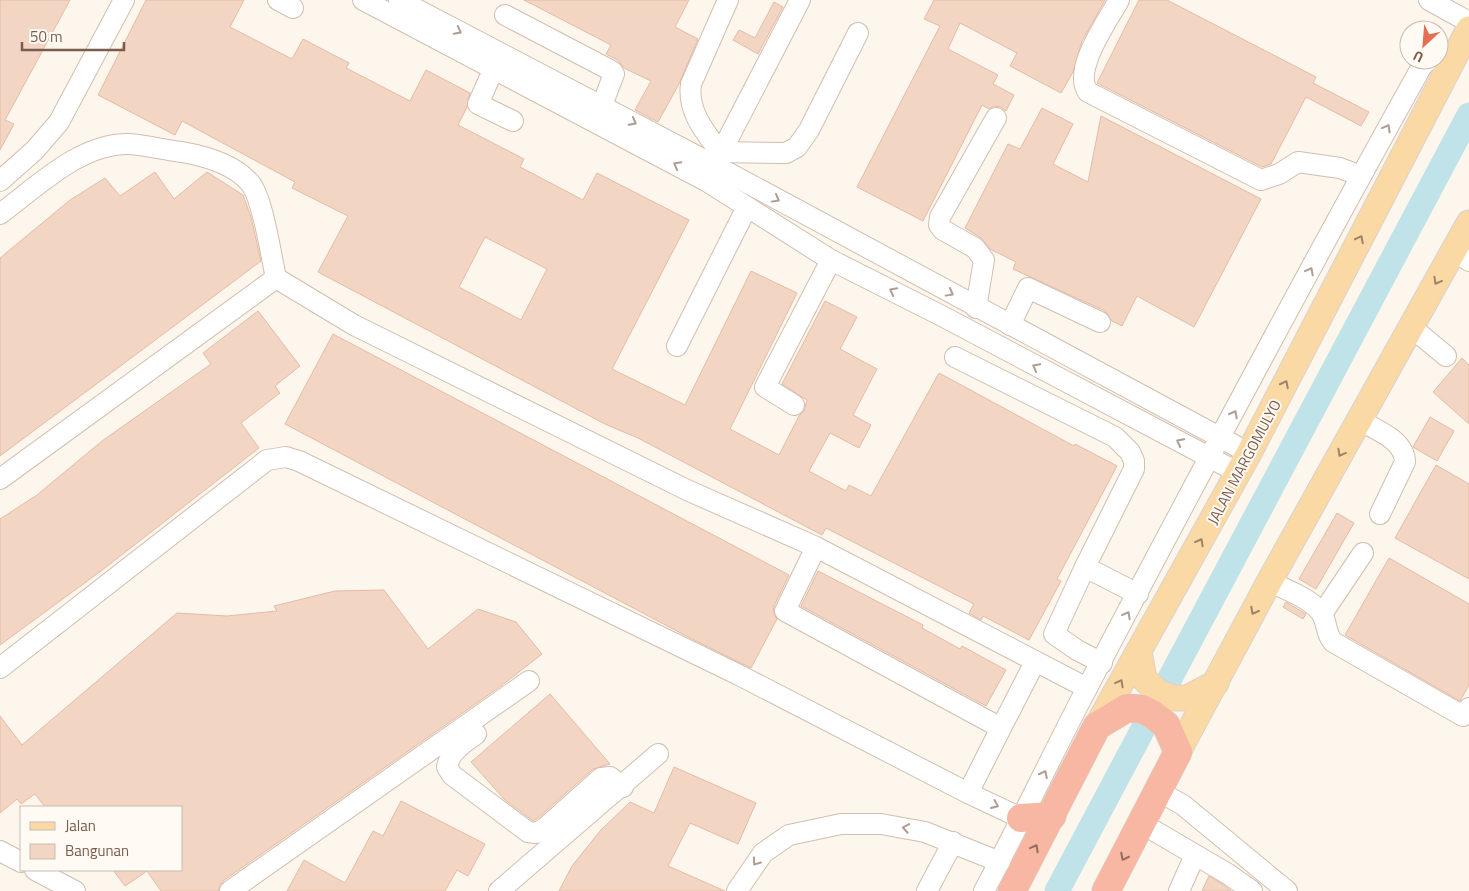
<svg xmlns="http://www.w3.org/2000/svg" width="1469" height="891" font-family="'Titillium Web',sans-serif">
	<rect width="100%" height="100%" fill="#fdf6ec"/>
	<g fill="none" stroke-linecap="round" stroke-linejoin="round">
		<polyline stroke="#bfe3e8" stroke-width="25" points="1057,891 1469,115"/>
	</g>
	<g fill="#f3d5c3" stroke="#e6bba3" fill-rule="evenodd">
		<polygon points="0,0 70,0 5,120 14,124 0,150"/>
		<path d="M146,0H244L230,27L292,59L303,39L349,63L346,68L410,101L426,70L470,93L467,107L458,125L524,159L520,167L583,200L597,173L689,220L612,369L685,405L751,271L797,293L730,429L779,455L799,416L804,411L807,400L782,384L825,301L857,317L840,349L877,369L853,415L871,425L859,448L830,433L809,471L846,491L849,485L871,496L939,373L1074,446L1075,444L1117,466L1057,579L1061,581L1029,640L983,616L981,620L969,613L974,604L933,583L826,528L822,535L638,438L605,424L318,272L348,216L292,188L295,182L182,121L175,135L98,95ZM485,237L547,269L521,320L459,287Z"/>
		<polygon points="524,0 689,0 675,27 698,39 679,84 658,122 635,110 651,81 624,68 618,60 606,54 611,45"/>
		<polygon points="934,0 1105,0 1082,41 1073,72 1061,93 1010,66 1017,53 960,23 948,49 998,75 993,84 1014,95 1006,111 1001,107 995,106 989,109 982,105 923,221 857,187 940,26 924,19"/>
		<polygon points="1139,0 1167,0 1316,77 1313,83 1369,112 1361,126 1306,97 1271,164 1262,167 1097,83"/>
		<polygon points="774,2 783,7 758,54 733,40 739,30 755,38"/>
		<polygon points="1042,108 1073,124 1053,164 1088,182 1101,116 1261,199 1194,327 1137,296 1122,326 1112,321 1105,311 1013,269 1016,262 990,249 981,238 965,228 1008,144 1020,149"/>
		<polygon points="155,172 174,199 207,172 243,195 251,217 261,261 0,456 0,258 70,200 105,178 120,196"/>
		<polygon points="258,311 300,366 275,386 280,393 241,423 259,448 101,571 0,645 0,519 37,495 102,441 211,364 203,353"/>
		<polygon points="333,334 789,575 774,606 773,612 777,619 751,668 690,638 285,424"/>
		<polygon points="1462,358 1469,365 1469,424 1433,392"/>
		<polygon points="1430,417 1454,431 1437,461 1413,447"/>
		<polygon points="1436,465 1469,484 1469,579 1395,538"/>
		<polygon points="1337,513 1354,523 1316,589 1299,579"/>
		<polygon points="1389,558 1469,604 1469,685 1460,701 1345,635"/>
		<polygon points="818,571 923,625 922,628 960,649 962,646 1006,670 986,706 801,606"/>
		<polygon points="384,590 428,649 478,609 516,622 542,654 501,686 223,881 218,891 161,891 147,871 125,886 113,870 181,870 181,807 45,807 35,794 21,804 17,799 0,813 0,716 22,745 177,613 227,616 277,611 274,606 335,591"/>
		<polygon points="1286,602 1306,614 1303,619 1283,607"/>
		<polygon points="550,694 610,764 593,769 538,818 533,821 504,799 471,762"/>
		<polygon points="674,767 756,803 738,844 690,823 668,866 725,891 559,891 572,866 600,831 630,802 654,813"/>
		<polygon points="401,801 485,844 468,876 457,870 445,891 287,891 304,860 345,883 373,831 383,836"/>
		<polygon points="1209,876 1222,884 1231,891 1202,891"/>
	</g>
	<g fill="none" stroke-linecap="round" stroke-linejoin="round">
		<defs>
			<g id="minor">
				<polyline points="278,0 293,8"/>
				<polyline points="363,0 708,182 831,260 942,316 1239,473"/>
				<polyline points="399,0 714,165 1249,453"/>
				<path d="M728,0L691,84C687,111 705,132 720,152L786,153L797,147L809,130L858,33"/>
				<path d="M1119,0C1107,22 1072,70 1088,92L1261,180L1279,174L1298,162L1340,168L1361,176"/>
				<polyline points="1429,0 1469,22"/>
				<polyline points="505,15 612,71 614,74 602,105"/>
				<polyline points="494,68 478,104 513,121"/>
				<polyline points="716,162 800,0"/>
				<polyline points="0,181 35,150 59,122 124,0"/>
				<path d="M0,214C37,187 80,143 129,144C146,145 164,150 182,152C205,156 234,164 250,183C263,198 271,256 276,278L354,325L687,490L816,547L1087,688"/>
				<polyline points="1453,251 1469,261"/>
				<polyline points="976,308 984,260 975,248 943,230 939,225 940,217 996,118"/>
				<polyline points="1010,325 1028,288 1100,322"/>
				<polyline points="1411,327 1446,356"/>
				<polyline points="677,346 747,207"/>
				<polyline points="955,357 1115,437 1130,452 1134,461 1134,469 1085,567 1138,594"/>
				<polyline points="794,405 765,387 831,260"/>
				<path d="M1359,420C1376,430 1405,440 1405,462L1380,514"/>
				<polyline points="0,479 276,278"/>
				<polyline points="816,547 785,611 1001,728 968,793"/>
				<polyline points="1085,567 1054,634 1077,650 1102,663"/>
				<path d="M1269,582C1284,588 1316,601 1323,616C1327,624 1326,634 1333,642L1463,716L1469,708"/>
				<polyline points="1322,614 1363,553"/>
				<polyline points="0,668 267,460 286,457 299,461 739,675 968,793 1021,818"/>
				<polyline points="1001,728 1035,662"/>
				<path d="M476,734C463,744 450,751 447,767L452,775L528,832L536,833L545,828L601,778L610,777L623,787"/>
				<polyline points="1158,791 1183,805 1287,891"/>
				<polyline points="1141,823 1228,874 1252,891"/>
				<polyline points="0,851 21,862"/>
				<polyline points="35,870 75,891"/>
				<polyline points="230,891 529,681"/>
				<polyline points="499,891 658,754"/>
				<polyline points="737,891 763,853 789,835 841,824 881,824 925,832 1000,862"/>
				<polyline points="927,891 953,842"/>
				<path d="M984,891C1019,825 1051,757 1086,690C1196,481 1307,272 1422,66L1428,60"/>
				<polyline points="1179,891 1195,855"/>
			</g>
			<g id="major">
				<polyline points="1139,651 1144,679 1159,693 1174,698 1187,698 1216,683"/>
				<polyline points="1097,726 1249,453 1469,29"/>
				<polyline points="1178,752 1269,582 1469,223"/>
			</g>
			<g id="highway">
				<polyline points="1021,818 1052,816"/>
				<polyline points="1012,891 1097,726 1127,708 1142,709 1152,714 1166,725 1178,752 1106,891"/>
			</g>
		</defs>
		<use href="#minor" stroke="#d1beb0" stroke-width="22"/>
		<use href="#major" stroke="#dad1cd" stroke-width="27"/>
		<use href="#highway" stroke="#dad1cd" stroke-width="29"/>
		<use href="#minor" stroke="#fff" stroke-width="20"/>
		<use href="#major" stroke="#fbd9a5" stroke-width="25"/>
		<use href="#highway" stroke="#f7b7a3" stroke-width="28"/>
	</g>
	<defs><path id="oneway-chevron" d="M-2-3.5L2.5 0L-2 3.5" fill="none" stroke-width="1.6" stroke-linecap="round" stroke-linejoin="round" transform="scale(1.25)"/></defs>
	<g stroke="#af9d94">
		<use href="#oneway-chevron" transform="translate(458 31) rotate(27)"/>
		<use href="#oneway-chevron" transform="translate(633 122) rotate(28)"/>
		<use href="#oneway-chevron" transform="translate(1387 128) rotate(-61)"/>
		<use href="#oneway-chevron" transform="translate(677 165) rotate(-152)"/>
		<use href="#oneway-chevron" transform="translate(776 199) rotate(29)"/>
		<use href="#oneway-chevron" transform="translate(1310 271) rotate(-62)"/>
		<use href="#oneway-chevron" transform="translate(893 291) rotate(-153)"/>
		<use href="#oneway-chevron" transform="translate(950 293) rotate(29)"/>
		<use href="#oneway-chevron" transform="translate(1036 367) rotate(-152)"/>
		<use href="#oneway-chevron" transform="translate(1234 414) rotate(-62)"/>
		<use href="#oneway-chevron" transform="translate(1180 442) rotate(-153)"/>
		<use href="#oneway-chevron" transform="translate(1127 615) rotate(-62)"/>
		<use href="#oneway-chevron" transform="translate(1044 774) rotate(-63)"/>
		<use href="#oneway-chevron" transform="translate(995 805) rotate(24)"/>
		<use href="#oneway-chevron" transform="translate(906 828) rotate(-170)"/>
		<use href="#oneway-chevron" transform="translate(756 862) rotate(126)"/>
	</g>
	<g stroke="#a18267">
		<use href="#oneway-chevron" transform="translate(1360 239) rotate(-63)"/>
		<use href="#oneway-chevron" transform="translate(1437 281) rotate(119)"/>
		<use href="#oneway-chevron" transform="translate(1285 384) rotate(-63)"/>
		<use href="#oneway-chevron" transform="translate(1341 453) rotate(119)"/>
		<use href="#oneway-chevron" transform="translate(1200 542) rotate(-61)"/>
		<use href="#oneway-chevron" transform="translate(1254 611) rotate(118)"/>
		<use href="#oneway-chevron" transform="translate(1120 683) rotate(-61)"/>
	</g>
	<g stroke="#936e5e">
		<use href="#oneway-chevron" transform="translate(1035 848) rotate(-62)"/>
		<use href="#oneway-chevron" transform="translate(1124 857) rotate(117)"/>
	</g>
	<g text-anchor="middle" dominant-baseline="central" stroke-width="4" stroke-linejoin="round" paint-order="stroke">
		<g font-size="15" fill="#7a5c4d" stroke="#fffaf3">
			<text transform="translate(1244 462) rotate(-62)">JALAN MARGOMULYO</text>
		</g>
	</g>
	<rect x="20" y="806" width="162" height="65" fill="#fffaf3" stroke="#cabbb1"/>
	<rect x="30" y="822" width="25" height="8" fill="#fbd9a5" stroke="#cabbb1"/>
	<text x="65" y="831" font-size="15" fill="#7a5c4d">Jalan</text>
	<rect x="30" y="844" width="25" height="15" fill="#f3d5c3" stroke="#cabbb1"/>
	<text x="65" y="856" font-size="15" fill="#7a5c4d">Bangunan</text>
	<g transform="translate(1424 45) rotate(206)"><circle r="24" fill="#fffaf3" stroke="#cabbb1"/>
	<path d="M0-4L9 19L0 12L-9 19Z" fill="#e76f51"/>
	<text y="-8" font-size="14" font-weight="bold" text-anchor="middle" fill="#7a5c4d">U</text>
	</g>
	<path d="M22 42v8h102v-8" fill="none" stroke="#7a5c4d" stroke-width="2.5"/>
	<text x="30" y="42" font-size="15" fill="#7a5c4d" stroke="#fffaf3" stroke-width="4" paint-order="stroke">50 m</text>
</svg>
